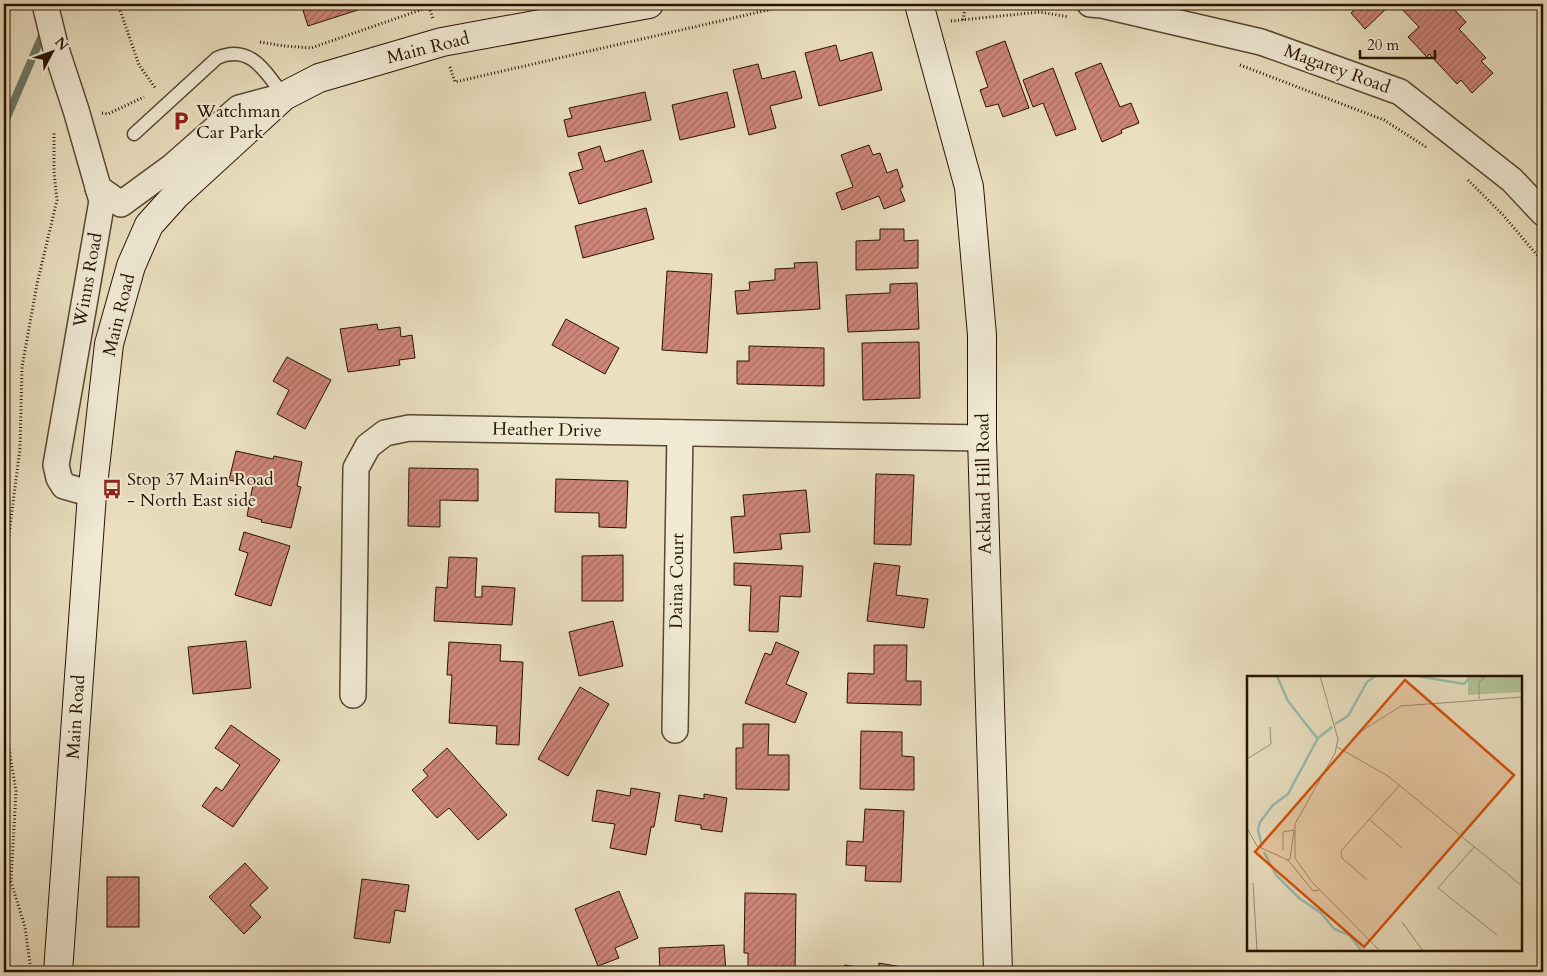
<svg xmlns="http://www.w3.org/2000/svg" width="1547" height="976" font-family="Cardo,serif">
	<defs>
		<pattern id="building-hatch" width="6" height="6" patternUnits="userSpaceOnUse" patternTransform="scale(1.25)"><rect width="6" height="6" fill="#ce8679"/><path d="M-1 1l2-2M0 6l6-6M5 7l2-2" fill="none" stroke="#a76c61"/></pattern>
	</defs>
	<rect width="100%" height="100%" fill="#eae0c0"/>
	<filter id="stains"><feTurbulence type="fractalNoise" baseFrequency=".004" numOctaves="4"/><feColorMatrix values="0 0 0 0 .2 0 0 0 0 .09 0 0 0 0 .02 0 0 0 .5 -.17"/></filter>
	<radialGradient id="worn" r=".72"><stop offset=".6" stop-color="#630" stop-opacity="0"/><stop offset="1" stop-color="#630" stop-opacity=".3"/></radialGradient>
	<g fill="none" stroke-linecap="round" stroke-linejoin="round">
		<polyline stroke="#6b7969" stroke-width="8" points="4,124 44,31"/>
	</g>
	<g fill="url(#building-hatch)" stroke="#281200">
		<polygon points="301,4 366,4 367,7 308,26"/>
		<polygon points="1361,4 1391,4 1365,29 1351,13"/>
		<polygon points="1397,4 1449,4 1466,22 1459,29 1486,58 1481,61 1493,73 1472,93 1461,80 1457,84 1429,54 1427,57 1408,37 1419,27"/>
		<polygon points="1005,41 1029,108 1003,117 998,104 986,107 980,90 988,87 976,52"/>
		<polygon points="836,45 840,61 872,52 882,90 819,106 805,53"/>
		<polygon points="1101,63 1120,107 1131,103 1139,123 1121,130 1122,133 1102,142 1075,73"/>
		<polygon points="758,64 762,79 795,71 802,98 770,106 776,128 749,135 733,70"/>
		<polygon points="1053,68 1076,129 1056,136 1043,103 1033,107 1023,80"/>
		<polygon points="645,92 651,120 568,137 564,120 572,118 569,108"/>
		<polygon points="727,92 735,127 680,140 672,105"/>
		<polygon points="869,145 873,155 880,153 887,173 897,169 903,187 900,189 905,201 884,209 879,196 842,210 836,193 853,187 841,155"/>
		<polygon points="600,146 605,162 643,150 652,182 579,204 569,173 583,169 578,153"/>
		<polygon points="646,208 654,239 583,258 575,226"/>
		<polygon points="880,229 904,229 904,241 918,240 918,268 856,270 856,241 880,240"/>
		<polygon points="817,262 820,309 737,314 735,291 750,290 749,282 775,280 775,269 795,268 794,263"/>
		<polygon points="667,271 712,274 707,353 662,350"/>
		<polygon points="917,283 919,329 848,332 846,295 890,293 890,284"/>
		<polygon points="566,319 619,348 605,374 552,345"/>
		<polygon points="377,324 378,330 400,327 401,337 412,335 415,358 399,360 400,365 348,372 340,329"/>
		<polygon points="919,342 920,398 863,400 862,343"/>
		<polygon points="749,346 824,348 824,386 737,384 737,361 749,361"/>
		<polygon points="287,357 331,380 305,429 277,414 289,390 273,381"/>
		<polygon points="236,451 273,459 274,456 302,462 297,486 301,487 291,528 261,522 262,520 247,516 253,485 229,480"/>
		<polygon points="409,468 478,469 478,501 440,500 440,527 408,526"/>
		<polygon points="876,474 914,475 911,545 874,544"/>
		<polygon points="556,479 628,481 626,528 599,527 599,513 555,512"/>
		<polygon points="806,490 810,532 780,534 782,549 734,553 731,517 745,516 743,495"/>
		<polygon points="244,532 290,546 271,606 235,595 248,553 239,550"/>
		<polygon points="623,555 623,601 582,601 582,556"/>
		<polygon points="449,557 477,558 475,597 482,597 482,586 515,588 512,625 434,621 436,587 447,588"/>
		<polygon points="734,563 803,566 801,597 780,596 778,632 749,631 751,586 734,585"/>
		<polygon points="874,563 900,566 896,595 928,599 924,628 867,621"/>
		<polygon points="613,621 623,666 579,676 569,632"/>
		<polygon points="246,641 251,688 193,694 188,647"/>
		<polygon points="449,642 501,645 500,661 523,662 519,745 496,744 497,726 449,723 452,675 447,675"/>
		<polygon points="776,642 799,652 786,684 807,693 795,723 745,703 765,653 771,655"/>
		<polygon points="874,645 907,645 906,681 921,681 921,705 847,703 848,673 874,674"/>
		<polygon points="580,687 609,704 568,776 538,759"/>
		<polygon points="743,724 769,724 768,755 789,755 789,790 736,789 736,748 743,748"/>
		<polygon points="231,725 280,760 233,827 202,806 216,787 222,791 240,765 215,748"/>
		<polygon points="861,731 902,732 902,756 914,757 914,790 860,789"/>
		<polygon points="447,748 507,815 478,840 449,808 437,818 412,790 428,776 423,770"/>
		<polygon points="631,788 660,793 654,827 651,827 646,855 610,848 615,824 592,821 597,790 630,796"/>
		<polygon points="704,794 727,798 722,832 701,829 701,825 675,821 679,795 704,799"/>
		<polygon points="865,809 904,811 901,882 865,881 866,866 846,865 847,841 863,842"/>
		<polygon points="245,863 268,888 250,905 261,917 244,934 209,897"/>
		<rect x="107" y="877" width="32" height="50"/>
		<polygon points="362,879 409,885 405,912 395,910 390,943 354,938"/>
		<polygon points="619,891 638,938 615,948 619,958 598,966 575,909"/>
		<polygon points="745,893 796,894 795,972 748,972 748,953 744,953"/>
		<polygon points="724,945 726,972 660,972 659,948"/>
		<polygon points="879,963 930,972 844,972 845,965 878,971"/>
	</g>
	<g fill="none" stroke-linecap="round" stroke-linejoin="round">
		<defs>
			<path id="lane" d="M134,134L217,58C251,43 266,73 284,96"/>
			<g id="street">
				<polyline points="45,4 56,49 76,110 102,201 56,465 59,478 64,486 92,494"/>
				<polyline points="1090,4 1102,5 1261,42 1400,92 1512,180 1543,213"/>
				<polyline points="98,188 121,204 173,166 239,108 284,96"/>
				<polyline points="353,695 356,468 368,446 385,433 409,428 982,438"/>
				<polyline points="675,730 680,433"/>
			</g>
			<g id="secondary">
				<polyline points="919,4 969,187 982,335 982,438 998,972"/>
				<polyline points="58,972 92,494 109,344 131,266 149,225 176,195 284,96 319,78 442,42 649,4"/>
			</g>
		</defs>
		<use href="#lane" stroke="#584630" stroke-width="15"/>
		<use href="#street" stroke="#584630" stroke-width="28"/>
		<use href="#secondary" stroke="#281200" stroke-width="30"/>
		<g stroke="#281200" stroke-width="3" stroke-dasharray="1 2.5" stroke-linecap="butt">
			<polyline points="118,4 139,65 156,89"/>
			<polyline points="429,7 433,19"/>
			<polyline points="963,20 966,4"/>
			<polyline points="951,21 1040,12 1069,17"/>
			<polyline points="260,42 284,46 311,48 429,7 448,4"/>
			<polyline points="1240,65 1384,120 1426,147"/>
			<polyline points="450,67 455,82 794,4"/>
			<polyline points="102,113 108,114 144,97"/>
			<polyline points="1468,180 1503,215 1543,262"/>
			<polyline points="4,574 20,448 22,367 37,284 57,200 54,172 54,132"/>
			<polyline points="4,718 16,791 11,882 25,927 30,964"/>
			<polyline points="4,879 11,882"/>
		</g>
		<use href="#lane" stroke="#f1ebd6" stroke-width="12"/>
		<use href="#street" stroke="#f1ebd6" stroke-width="25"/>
		<use href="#secondary" stroke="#f1ebd6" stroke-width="28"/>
	</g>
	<defs>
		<symbol id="parking-bare" viewBox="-9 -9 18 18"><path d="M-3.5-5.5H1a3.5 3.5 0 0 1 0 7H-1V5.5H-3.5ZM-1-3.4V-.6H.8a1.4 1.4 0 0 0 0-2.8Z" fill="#8f2418" stroke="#f1ebd6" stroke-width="2.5" paint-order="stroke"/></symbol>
		<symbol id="bus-bare" viewBox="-9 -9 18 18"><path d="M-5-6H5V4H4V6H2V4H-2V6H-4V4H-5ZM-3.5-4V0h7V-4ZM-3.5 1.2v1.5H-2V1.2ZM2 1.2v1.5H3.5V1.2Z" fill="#8f2418" stroke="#f1ebd6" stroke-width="2.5" paint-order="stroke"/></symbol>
	</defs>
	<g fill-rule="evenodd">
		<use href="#parking-bare" x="167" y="107" width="28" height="28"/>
		<use href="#bus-bare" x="98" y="475" width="28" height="28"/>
	</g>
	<g text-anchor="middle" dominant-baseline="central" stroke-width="4" stroke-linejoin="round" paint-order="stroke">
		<g font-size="18" fill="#281200" stroke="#f1ebd6">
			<text transform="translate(428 48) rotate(-14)">Main Road</text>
			<text transform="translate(1337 69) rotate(20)">Magarey Road</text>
			<text transform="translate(88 280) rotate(-80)">Winns Road</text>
			<text transform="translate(119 315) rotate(-76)">Main Road</text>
			<text transform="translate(547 430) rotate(1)">Heather Drive</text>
			<text transform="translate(984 484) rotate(-91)">Ackland Hill Road</text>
			<text transform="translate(677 581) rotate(-89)">Daina Court</text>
			<text transform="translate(76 717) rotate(-86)">Main Road</text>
		</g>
		<g font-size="18" fill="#281200" stroke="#f1ebd6" text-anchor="start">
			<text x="196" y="111">Watchman<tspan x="196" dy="21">Car Park</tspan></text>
			<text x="127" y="479">Stop 37 Main Road<tspan x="127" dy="21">- North East side</tspan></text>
		</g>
	</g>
	<g transform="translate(1247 676)">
		<rect width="275" height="275" fill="#eae0c0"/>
		<path d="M221,0H275V16L221,19Z" fill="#b2c396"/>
		<path fill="none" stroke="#98bdaf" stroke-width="2.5" d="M30,0L41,25L70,62M170,0L217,8L224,0M88,48L101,40L120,6L128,0M15,170L11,154L13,146L26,129L41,118L71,62L85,51M17,176L29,199L52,222L74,237L87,253L102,259L115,275"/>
		<path fill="none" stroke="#9c8e73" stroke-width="1" d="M73,0L91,63L88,77L48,148V182L65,206L133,275M232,23V6L239,0M90,71L141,100L275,210M96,74L116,54L154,30L275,21M0,83L24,68L23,51M122,143L155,172M0,152L10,170L41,184L66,215L72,214M227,171L191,212L250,259M36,174V156L47,154L43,183L39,184M120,204L95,182L94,175L152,110M6,207L10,274M155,246L176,275M0,274L34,275"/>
		<path fill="#d5520b" fill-opacity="0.15" stroke="#d5520b" stroke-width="2.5" d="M158,4L267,99L117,271L8,176Z"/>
		<rect width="275" height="275" fill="none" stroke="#281200" stroke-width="2.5"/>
	</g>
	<rect width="1547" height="976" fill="none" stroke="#eae0c0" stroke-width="20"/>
	<rect x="5" y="5" width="1537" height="966" fill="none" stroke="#281200" stroke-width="2.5"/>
	<rect x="10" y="10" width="1527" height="956" fill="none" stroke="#281200"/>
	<g transform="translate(52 52) rotate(49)" stroke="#f1ebd6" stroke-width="4" paint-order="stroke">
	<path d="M0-4L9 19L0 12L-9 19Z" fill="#281200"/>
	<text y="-8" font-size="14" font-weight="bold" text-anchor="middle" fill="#281200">N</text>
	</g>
	<path d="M1360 50v8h75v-8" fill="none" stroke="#281200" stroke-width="2.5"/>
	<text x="1367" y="50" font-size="15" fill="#281200" stroke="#f1ebd6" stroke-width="4" paint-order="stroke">20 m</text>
	<rect width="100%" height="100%" filter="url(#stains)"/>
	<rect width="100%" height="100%" fill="url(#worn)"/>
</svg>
